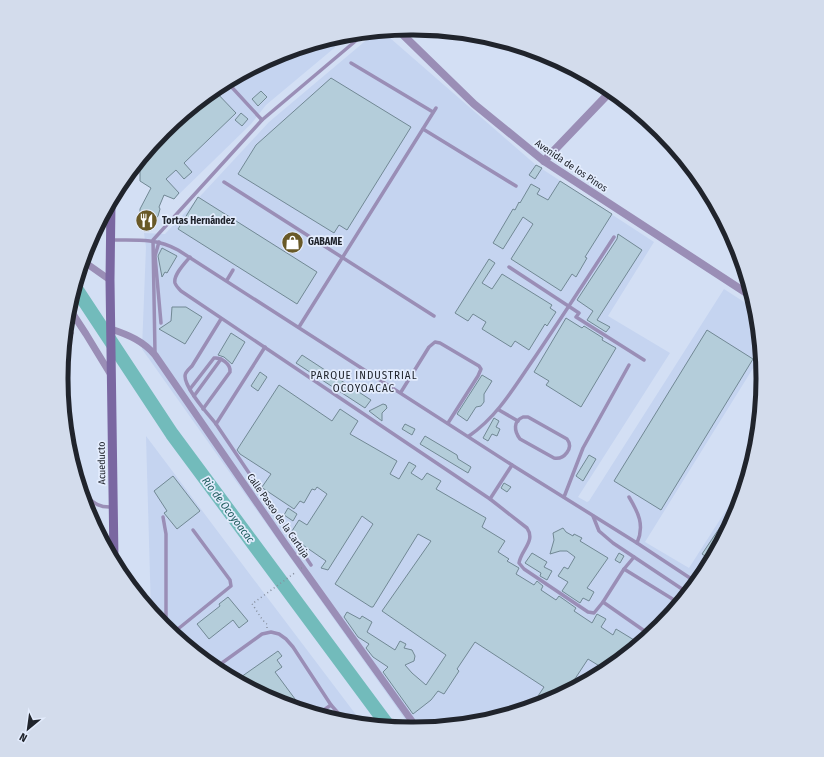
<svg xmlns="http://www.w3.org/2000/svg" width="824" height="757" font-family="'Fira Sans Condensed',sans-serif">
	<rect width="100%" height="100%" fill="#d3dff4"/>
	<g fill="#c5d4f0">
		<polygon points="382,31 536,165 654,242 608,316 670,353 578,497 587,502 589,501 724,289 755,309 760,357 645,542 689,568 746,479 736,513 703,573 660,626 607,670 546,702 480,722 421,728 420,726 412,729 142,349 146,247 144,233 165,234 269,122 376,32"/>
		<polygon points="351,34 266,105 251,124 174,199 140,181 140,160 164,131 217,87 278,55 344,35"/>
		<polygon points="146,436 273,605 363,724 343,722 278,702 217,670 164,626 151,611"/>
	</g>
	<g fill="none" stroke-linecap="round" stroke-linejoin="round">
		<polyline stroke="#72bbbb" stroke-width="14" points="75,287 172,434 389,727"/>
	</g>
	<g fill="#b4cdda" stroke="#718894">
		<polygon points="331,78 411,127 347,230 339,225 334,233 238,174 256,145"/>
		<polygon points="214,90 236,113 184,163 192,172 184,179 176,170 166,179 179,193 174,199 164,195 159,207 160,209 158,216 148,228 140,225 140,209 151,188 140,181 140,160 150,155 147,152 164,130"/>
		<polygon points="261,91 267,97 258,106 252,99"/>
		<polygon points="241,113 248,119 242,126 235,120"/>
		<polygon points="536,165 542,168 535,179 529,175"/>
		<polygon points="560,181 612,214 585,257 587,258 576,277 572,274 561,291 511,259 533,224 523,217 503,249 493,243 513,209 515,210 519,202 520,203 531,184 540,189 537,194 548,200"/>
		<polygon points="198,197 317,272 297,304 178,229"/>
		<polygon points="618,234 642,250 597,320 610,327 606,332 587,320 593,311 577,300 617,239"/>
		<polygon points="162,248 177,256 167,273 165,272 162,277 158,256"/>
		<polygon points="489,259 495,263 482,283 492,289 502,274 552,305 550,308 556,312 547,326 545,324 529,350 515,341 511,347 482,329 486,322 473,314 468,321 455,313"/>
		<polygon points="172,307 186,307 202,317 185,344 159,329 171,321"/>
		<polygon points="566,318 582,328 584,326 603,338 602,340 616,348 581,407 546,385 549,381 534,372"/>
		<polygon points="707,330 753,359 661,510 614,481"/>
		<polygon points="231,333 245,342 232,364 224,357 218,355"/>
		<polygon points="302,355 371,400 365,408 296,363"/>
		<polygon points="260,372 267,377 258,391 251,386"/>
		<polygon points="482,375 492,381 484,394 484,402 481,406 476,407 467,421 457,414"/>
		<polygon points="279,385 332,421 340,409 358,421 350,434 397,461 390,474 399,479 409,462 416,466 411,473 422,480 427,473 441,481 436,489 486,518 482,527 505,541 498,552 509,559 507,561 519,568 516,574 534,585 537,581 543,586 541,590 556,600 559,596 576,608 574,611 592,623 597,614 606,619 601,627 613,635 616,629 639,643 606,670 588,659 567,691 546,702 535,706 539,698 538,696 544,687 475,642 457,669 459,671 444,694 438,691 431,700 413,714 383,672 388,667 373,657 366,648 369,644 358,637 344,617 347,612 360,619 362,616 372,622 367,632 395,650 400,641 406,644 404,648 412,650 415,656 414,661 405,665 412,673 426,685 446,655 382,611 431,541 418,534 373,607 371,607 335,584 373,524 362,516 328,570 321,568 326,561 300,543 292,531 299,520 307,525 327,494 317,487 315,490 312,489 304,503 300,501 294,509 264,489 262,487 271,474 240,454 237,450"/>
		<polygon points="383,404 386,405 387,408 382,413 382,421 369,411"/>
		<polygon points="494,418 499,421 496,427 500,429 497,436 492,434 488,441 483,438"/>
		<polygon points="405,424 415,429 412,435 402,429"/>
		<polygon points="425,436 457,455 458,459 471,467 468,473 420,444"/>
		<polygon points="589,455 596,459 583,481 576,476"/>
		<polygon points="173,476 200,511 177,529 164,513 167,511 154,491"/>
		<polygon points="504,483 511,487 507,492 501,488"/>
		<polygon points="735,505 738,506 736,513 711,560 702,554"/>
		<polygon points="288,508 297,514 293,521 284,515"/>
		<polygon points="563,528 566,532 573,536 574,534 582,538 580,541 608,558 587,588 594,592 589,601 583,598 580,603 562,591 568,582 558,576 564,567 568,569 575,557 567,551 560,551 550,554 554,540 553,533"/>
		<polygon points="532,553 547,562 544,567 552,571 547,580 540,576 541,573 525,563"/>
		<polygon points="619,553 624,556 620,563 615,560"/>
		<polygon points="228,597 248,621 239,628 233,620 209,639 197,624 220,606 219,604"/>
		<polygon points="278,651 282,656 277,660 282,667 275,672 298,703 293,707 278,702 231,677 237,673 241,677"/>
	</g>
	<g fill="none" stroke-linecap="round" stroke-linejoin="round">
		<path stroke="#868f9e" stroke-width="1.5" stroke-dasharray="1 3" stroke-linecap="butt" d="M267,628V624C262,621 256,609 252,604L296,572"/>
		<g stroke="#9a8eb6" stroke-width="3.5">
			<polyline points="351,63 433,112"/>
			<polyline points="227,82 262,120"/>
			<polyline points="423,129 516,186"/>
			<polyline points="224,182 434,316"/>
			<path d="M111,240C135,240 157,238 178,250L512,465L637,543L696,582"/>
			<polyline points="159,242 155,256 161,323"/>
			<path d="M190,257C185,263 173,275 175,283C176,286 179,289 181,291L490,499L527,528C536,541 521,550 519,563L524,569L588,612L594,613L603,602L624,569L634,557"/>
			<polyline points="509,267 579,313 576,317 644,360"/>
			<polyline points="227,280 233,270"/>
			<path d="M221,319L192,366C189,369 185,372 185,376C185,389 208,414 216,424L311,565"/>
			<polyline points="299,327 436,108"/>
			<polyline points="65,341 72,333"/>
			<polyline points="155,353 153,240 262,120 365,33"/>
			<path d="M190,389L214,358C221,357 231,364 230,372L203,409"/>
			<polyline points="401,392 429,347 435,342 440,343 479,366 481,369 478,376 448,423"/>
			<polyline points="194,396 221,359"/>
			<polyline points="499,410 518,421"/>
			<path d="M523,417H528L567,439C574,448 564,460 554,458L520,439C514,431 513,421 523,417Z"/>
			<polyline points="216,424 265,347"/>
			<path d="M469,436C498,416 515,386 535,357C562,317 588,277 614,237"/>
			<path d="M82,493C93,502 98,508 112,507"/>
			<polyline points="564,497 583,448 629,365"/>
			<path d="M629,497C638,512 645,525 637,543"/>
			<polyline points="490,499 512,465"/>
			<polyline points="593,516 599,531 613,543 688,593"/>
			<polyline points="163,517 166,534 166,628"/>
			<polyline points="707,563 709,564"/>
			<polyline points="624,569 679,603"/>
			<polyline points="603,602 646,632 652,633"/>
			<polyline points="658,628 685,591"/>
			<polyline points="173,633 231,586 230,580 193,530"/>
			<polyline points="215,668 262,634 271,632 279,634 286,639 293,647 331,705 346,722"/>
			<polyline points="318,714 331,705"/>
		</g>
		<g stroke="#9a8eb6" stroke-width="7">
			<polyline points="83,261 110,280"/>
			<polyline points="69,308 86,334 111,375"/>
			<path d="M111,329C129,335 143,341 155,355L286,545L417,728"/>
		</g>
		<g stroke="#9a8eb6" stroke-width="8">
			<polyline points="397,29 474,104 544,161 751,296"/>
			<polyline points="544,161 611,91"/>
		</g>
		<polyline stroke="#7a67a1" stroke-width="9" points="111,202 110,280 114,560"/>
		<polyline stroke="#868f9e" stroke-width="1.5" stroke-dasharray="1 3" stroke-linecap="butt" points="301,568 305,568"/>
	</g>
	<defs>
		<symbol id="restaurant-disc" viewBox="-11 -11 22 22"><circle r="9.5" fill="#695927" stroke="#e3ecfd"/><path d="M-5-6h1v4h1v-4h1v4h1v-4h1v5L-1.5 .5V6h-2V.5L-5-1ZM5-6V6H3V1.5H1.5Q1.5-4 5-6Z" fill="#fff"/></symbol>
		<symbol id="shop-disc" viewBox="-11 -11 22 22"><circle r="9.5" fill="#695927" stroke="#e3ecfd"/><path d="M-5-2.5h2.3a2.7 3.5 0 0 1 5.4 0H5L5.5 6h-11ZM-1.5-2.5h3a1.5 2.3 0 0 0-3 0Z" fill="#fff"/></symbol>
	</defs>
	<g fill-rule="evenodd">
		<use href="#restaurant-disc" x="134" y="208" width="25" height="25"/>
		<use href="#shop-disc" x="280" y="230" width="25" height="25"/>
	</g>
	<g text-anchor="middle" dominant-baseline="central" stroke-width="3.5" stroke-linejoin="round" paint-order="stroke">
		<g font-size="10" fill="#20242c" stroke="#e3ecfd">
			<text transform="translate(571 166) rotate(34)">Avenida de los Pinos</text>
			<text transform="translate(102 463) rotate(-91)">Acueducto</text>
			<text transform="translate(278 516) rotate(55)">Calle Paseo de la Cartuja</text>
		</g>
		<g font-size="10" font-weight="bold" fill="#20242c" stroke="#e3ecfd" text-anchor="start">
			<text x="162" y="221">Tortas Hernández</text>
			<text x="308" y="242">GABAME</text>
		</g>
		<g font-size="11" letter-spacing="1" fill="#20242c" stroke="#e3ecfd">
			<text x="364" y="375">PARQUE INDUSTRIAL<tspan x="364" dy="13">OCOYOACAC</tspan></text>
		</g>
		<g font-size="11" font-style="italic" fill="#1e5c5d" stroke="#e3ecfd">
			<text transform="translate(228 510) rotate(53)">Rio de Ocoyoacac</text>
		</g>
	</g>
	<path d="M0 0H824V757H0ZM411 35H413A343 343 0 0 1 756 378V379A343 343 0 0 1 413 722H411A343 343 0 0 1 68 379V378A343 343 0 0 1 411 35Z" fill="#d3dcec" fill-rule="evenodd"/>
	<path fill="none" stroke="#20242c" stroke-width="5" d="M411 35H413A343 343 0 0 1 756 378V379A343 343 0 0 1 413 722H411A343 343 0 0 1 68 379V378A343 343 0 0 1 411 35Z"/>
	<g transform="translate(28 729) rotate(209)" stroke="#e3ecfd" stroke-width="3" paint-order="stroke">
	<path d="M0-3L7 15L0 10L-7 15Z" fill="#20242c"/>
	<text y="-6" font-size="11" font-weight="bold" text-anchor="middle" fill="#20242c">N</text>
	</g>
</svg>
